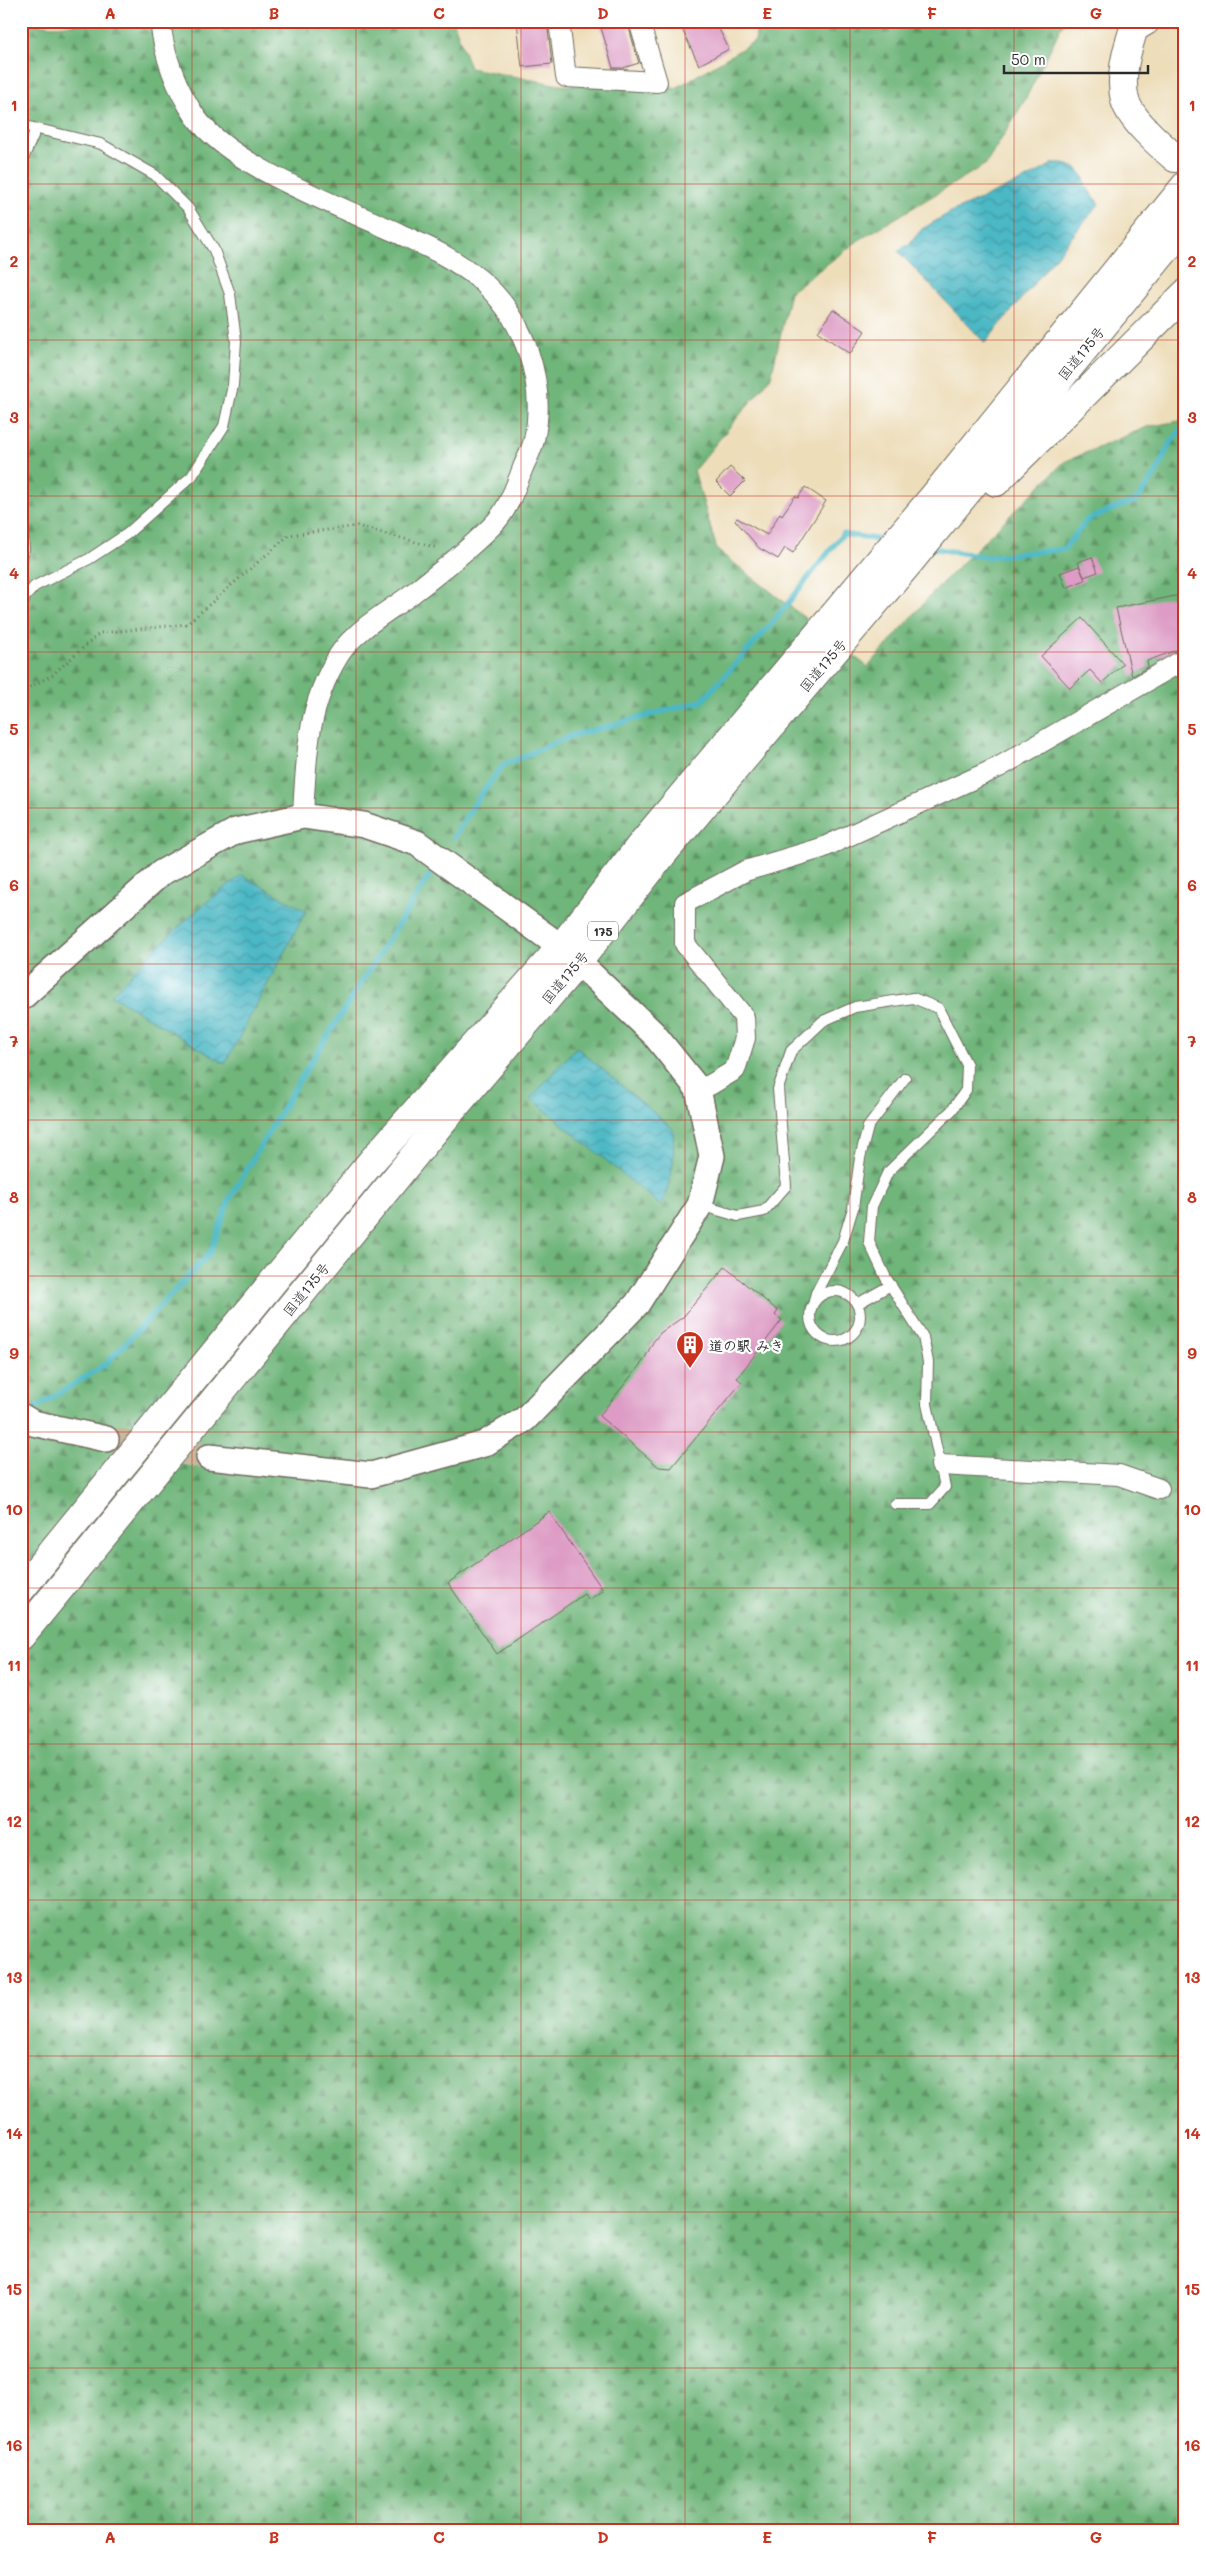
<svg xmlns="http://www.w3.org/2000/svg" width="1206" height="2551" font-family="Mali,'Klee One',sans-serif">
	<defs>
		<pattern id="forest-firs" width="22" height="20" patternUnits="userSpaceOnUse" patternTransform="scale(1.25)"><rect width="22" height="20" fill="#70b57a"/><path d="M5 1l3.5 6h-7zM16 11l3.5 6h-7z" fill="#5c9364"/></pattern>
		<pattern id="water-waves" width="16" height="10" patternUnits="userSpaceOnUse" patternTransform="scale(1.25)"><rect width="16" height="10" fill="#4bb8c5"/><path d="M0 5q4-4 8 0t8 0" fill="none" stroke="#3f96a0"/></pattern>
	</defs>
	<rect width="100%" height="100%" fill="#fff"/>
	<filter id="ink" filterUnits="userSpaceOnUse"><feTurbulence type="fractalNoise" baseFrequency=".02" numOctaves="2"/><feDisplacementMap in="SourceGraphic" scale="10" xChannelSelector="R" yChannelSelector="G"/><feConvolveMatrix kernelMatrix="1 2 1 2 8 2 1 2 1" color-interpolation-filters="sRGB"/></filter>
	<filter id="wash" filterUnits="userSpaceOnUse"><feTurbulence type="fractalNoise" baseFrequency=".0096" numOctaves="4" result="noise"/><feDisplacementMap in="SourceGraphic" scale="20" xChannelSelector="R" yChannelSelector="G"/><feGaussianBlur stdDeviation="1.12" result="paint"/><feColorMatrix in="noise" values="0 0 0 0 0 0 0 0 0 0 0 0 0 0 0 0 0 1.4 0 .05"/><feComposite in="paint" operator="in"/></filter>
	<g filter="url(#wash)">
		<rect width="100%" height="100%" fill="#edddb9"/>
		<polygon fill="url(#forest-firs)" stroke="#4e7052" points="118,21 453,21 470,68 559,85 676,88 755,41 758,21 1064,21 1025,100 986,164 859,240 790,292 771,377 694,470 717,550 868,667 938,587 1064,462 1147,427 1185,420 1185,2530 21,2530 21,22 53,26"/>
		<g fill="url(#water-waves)" stroke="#3b7278">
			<polygon points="1054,163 1064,163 1077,169 1083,176 1086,186 1099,204 985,343 898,251 909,244 922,229 951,212 1030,177"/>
			<path d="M242,875L306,911L225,1064L111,995C152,951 193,910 242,875Z"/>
			<path d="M576,1047L673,1129C675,1159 673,1177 661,1206L531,1098Z"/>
		</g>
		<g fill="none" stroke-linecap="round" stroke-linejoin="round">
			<g stroke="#4bb8c5" stroke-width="5.5">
				<polyline points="932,548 986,557 1064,549 1088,519 1137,500 1157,472 1170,443 1185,426"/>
				<polyline points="454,837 477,800 503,765 571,736 702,701 773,622 843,534 886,541"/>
				<polyline points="27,1413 106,1364 210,1253 230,1198 294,1089 429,876"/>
			</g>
		</g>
		<g id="blocks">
			<g fill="#dd9bc5">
				<polygon points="517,21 547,21 552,64 522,67"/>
				<polygon points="599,21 627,21 639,63 623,68 613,68"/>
				<polygon points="678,21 715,21 729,49 699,65"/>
				<polygon points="833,309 865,331 850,354 818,332"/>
				<polygon points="730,467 745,481 730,496 716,482"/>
				<polygon points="805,487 826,501 793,553 785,548 778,559 759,548 735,520 737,518 767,535 780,513 782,515 795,496 798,498"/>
				<polygon points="1092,557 1098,572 1084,577 1078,562"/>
				<polygon points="1079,566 1085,580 1066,588 1060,573"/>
				<polygon points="1185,594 1185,647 1147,661 1148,667 1132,676 1116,608"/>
				<polygon points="1082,618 1123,664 1102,683 1090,670 1070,688 1041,656"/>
				<polygon points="725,1267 778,1311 775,1315 782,1320 737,1378 742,1382 671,1468 659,1467 599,1416 644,1360 653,1342 660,1333 683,1317"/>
				<polygon points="549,1512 603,1590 589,1600 584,1594 497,1654 448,1583"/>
			</g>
		</g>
	</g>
	<g filter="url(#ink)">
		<use href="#blocks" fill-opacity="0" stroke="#6f695d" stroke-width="1"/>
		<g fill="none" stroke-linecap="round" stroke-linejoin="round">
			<polyline stroke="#c6b99d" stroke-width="25" stroke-dasharray="25 12" stroke-linecap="butt" points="106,1439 209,1457"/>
			<defs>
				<g id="service">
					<polyline points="21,125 101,144 155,175 188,208 214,250 230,294 236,341 233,385 224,426 192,476 127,534 89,559 35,586 21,601"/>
					<polyline points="21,163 36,129"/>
					<polyline points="21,519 24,549 21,564"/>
					<polyline points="21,581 24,601"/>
					<polyline points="700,1205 738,1216 764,1211 786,1186 778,1089 791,1051 823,1021 855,1007 913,998 938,1008 967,1065 966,1090 952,1110 888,1172 872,1206 869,1242 886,1278 923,1337 928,1362 927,1404 945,1487 930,1504 895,1504"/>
					<circle cx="835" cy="1316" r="25"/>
					<polyline points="814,1301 816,1293 843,1241 853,1208 860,1158 868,1127 905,1078"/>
					<polyline points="857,1304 891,1285"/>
				</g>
				<g id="minor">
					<path d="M160,21C164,55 176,88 195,116C229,166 344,208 400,234C428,247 455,259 479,279C524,316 547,383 534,440C532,448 528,457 524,465C516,485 508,511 492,526C466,552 438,574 409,596C386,613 355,630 339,655C307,706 306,758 303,816"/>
					<polyline points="559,21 566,77 657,82 639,21"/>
					<polyline points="698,1089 710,1085 735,1070 745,1038 744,1017 685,944 685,903 745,871 822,848 999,767 1185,659"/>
					<polyline points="941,1465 1119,1475 1159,1489"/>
				</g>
				<g id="tertiary">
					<polyline points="21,998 161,873 236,831 303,816 364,825 417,843 561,947"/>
					<polyline points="21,1416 33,1423 106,1439"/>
					<polyline points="209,1457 371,1475 484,1444 525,1419 637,1304 700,1205 712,1156 698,1089 653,1033 578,962"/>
				</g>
				<g id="trunk">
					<path d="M1146,21L1134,28C1127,50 1119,76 1125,100C1130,119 1160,145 1175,158"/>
					<polyline points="996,482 1185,294"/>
					<polyline points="21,1589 371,1162 561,947 643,842 934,496 1185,186"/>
					<polyline points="21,1636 441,1123 578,962 662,855 908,564 1185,226"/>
				</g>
			</defs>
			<use href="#service" stroke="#6f695d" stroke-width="12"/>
			<use href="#minor" stroke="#6f695d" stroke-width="22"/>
			<use href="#tertiary" stroke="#6f695d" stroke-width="28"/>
			<use href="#trunk" stroke="#6f695d" stroke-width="30"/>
			<polyline stroke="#6f695d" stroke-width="3" stroke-dasharray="1 4" stroke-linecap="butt" points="21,692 52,675 100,633 187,624 289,535 357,526 438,548"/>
			<use href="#service" stroke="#fff" stroke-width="10"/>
			<use href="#minor" stroke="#fff" stroke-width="20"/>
			<use href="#tertiary" stroke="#fff" stroke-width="25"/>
			<use href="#trunk" stroke="#fff" stroke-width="28"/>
		</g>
	</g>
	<path fill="none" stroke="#c8321e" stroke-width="1" stroke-opacity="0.55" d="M192,21V2530M356,21V2530M521,21V2530M685,21V2530M850,21V2530M1014,21V2530M21,184H1185M21,340H1185M21,496H1185M21,652H1185M21,808H1185M21,964H1185M21,1120H1185M21,1276H1185M21,1432H1185M21,1588H1185M21,1744H1185M21,1900H1185M21,2056H1185M21,2212H1185M21,2368H1185"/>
	<defs>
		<symbol id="building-pin" viewBox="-11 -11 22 30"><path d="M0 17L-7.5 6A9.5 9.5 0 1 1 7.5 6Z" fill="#c8321e" stroke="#fff"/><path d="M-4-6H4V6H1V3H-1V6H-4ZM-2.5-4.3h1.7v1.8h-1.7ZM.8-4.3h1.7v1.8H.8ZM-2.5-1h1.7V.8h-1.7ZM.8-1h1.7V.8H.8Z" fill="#fff"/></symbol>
	</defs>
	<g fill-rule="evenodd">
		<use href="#building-pin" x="674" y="1329" width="32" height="43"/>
	</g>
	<g text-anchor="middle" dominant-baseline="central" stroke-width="4.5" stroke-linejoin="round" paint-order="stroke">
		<rect fill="#fff" stroke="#6b6b6b" stroke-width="1" x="588" y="921.5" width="30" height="19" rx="4"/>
		<g font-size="12" font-weight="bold" fill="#2b2b2b">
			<text x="603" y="931">175</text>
		</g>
		<g font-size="14" fill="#2b2b2b" stroke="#fff">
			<text transform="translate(1081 353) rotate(-51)">国道175号</text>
			<text transform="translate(823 665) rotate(-50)">国道175号</text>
			<text transform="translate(565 977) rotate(-50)">国道175号</text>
			<text transform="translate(306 1289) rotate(-51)">国道175号</text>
		</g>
		<g font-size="14" font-weight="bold" fill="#2b2b2b" stroke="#fff" text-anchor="start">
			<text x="709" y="1345">道の駅 みき</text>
		</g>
	</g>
	<rect width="1206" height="2551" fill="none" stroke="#fff" stroke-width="55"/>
	<path d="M1004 65v8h144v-8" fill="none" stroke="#2b2b2b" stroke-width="2.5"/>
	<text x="1011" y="65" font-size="15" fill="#2b2b2b" stroke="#ffffff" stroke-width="4" paint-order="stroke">50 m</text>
	<rect x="28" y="28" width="1150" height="2496" fill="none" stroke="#c8321e" stroke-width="2"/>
	<g font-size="16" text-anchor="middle" font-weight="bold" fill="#c8321e">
		<text x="110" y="19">A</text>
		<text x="274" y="19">B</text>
		<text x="439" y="19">C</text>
		<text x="603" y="19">D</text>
		<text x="767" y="19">E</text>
		<text x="932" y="19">F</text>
		<text x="1096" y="19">G</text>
		<text x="14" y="111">1</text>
		<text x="1192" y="111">1</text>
		<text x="14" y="267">2</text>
		<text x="1192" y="267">2</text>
		<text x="14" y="423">3</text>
		<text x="1192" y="423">3</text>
		<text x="14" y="579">4</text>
		<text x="1192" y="579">4</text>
		<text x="14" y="735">5</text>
		<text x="1192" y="735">5</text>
		<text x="14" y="891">6</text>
		<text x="1192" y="891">6</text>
		<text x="14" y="1047">7</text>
		<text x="1192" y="1047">7</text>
		<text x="14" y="1203">8</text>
		<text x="1192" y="1203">8</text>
		<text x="14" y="1359">9</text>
		<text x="1192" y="1359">9</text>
		<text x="14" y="1515">10</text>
		<text x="1192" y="1515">10</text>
		<text x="14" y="1671">11</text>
		<text x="1192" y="1671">11</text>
		<text x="14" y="1827">12</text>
		<text x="1192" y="1827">12</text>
		<text x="14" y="1983">13</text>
		<text x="1192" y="1983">13</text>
		<text x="14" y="2139">14</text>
		<text x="1192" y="2139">14</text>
		<text x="14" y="2295">15</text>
		<text x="1192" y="2295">15</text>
		<text x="14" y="2451">16</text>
		<text x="1192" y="2451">16</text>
		<text x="110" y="2543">A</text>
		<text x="274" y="2543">B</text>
		<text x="439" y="2543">C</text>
		<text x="603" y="2543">D</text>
		<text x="767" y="2543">E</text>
		<text x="932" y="2543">F</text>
		<text x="1096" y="2543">G</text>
	</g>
</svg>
